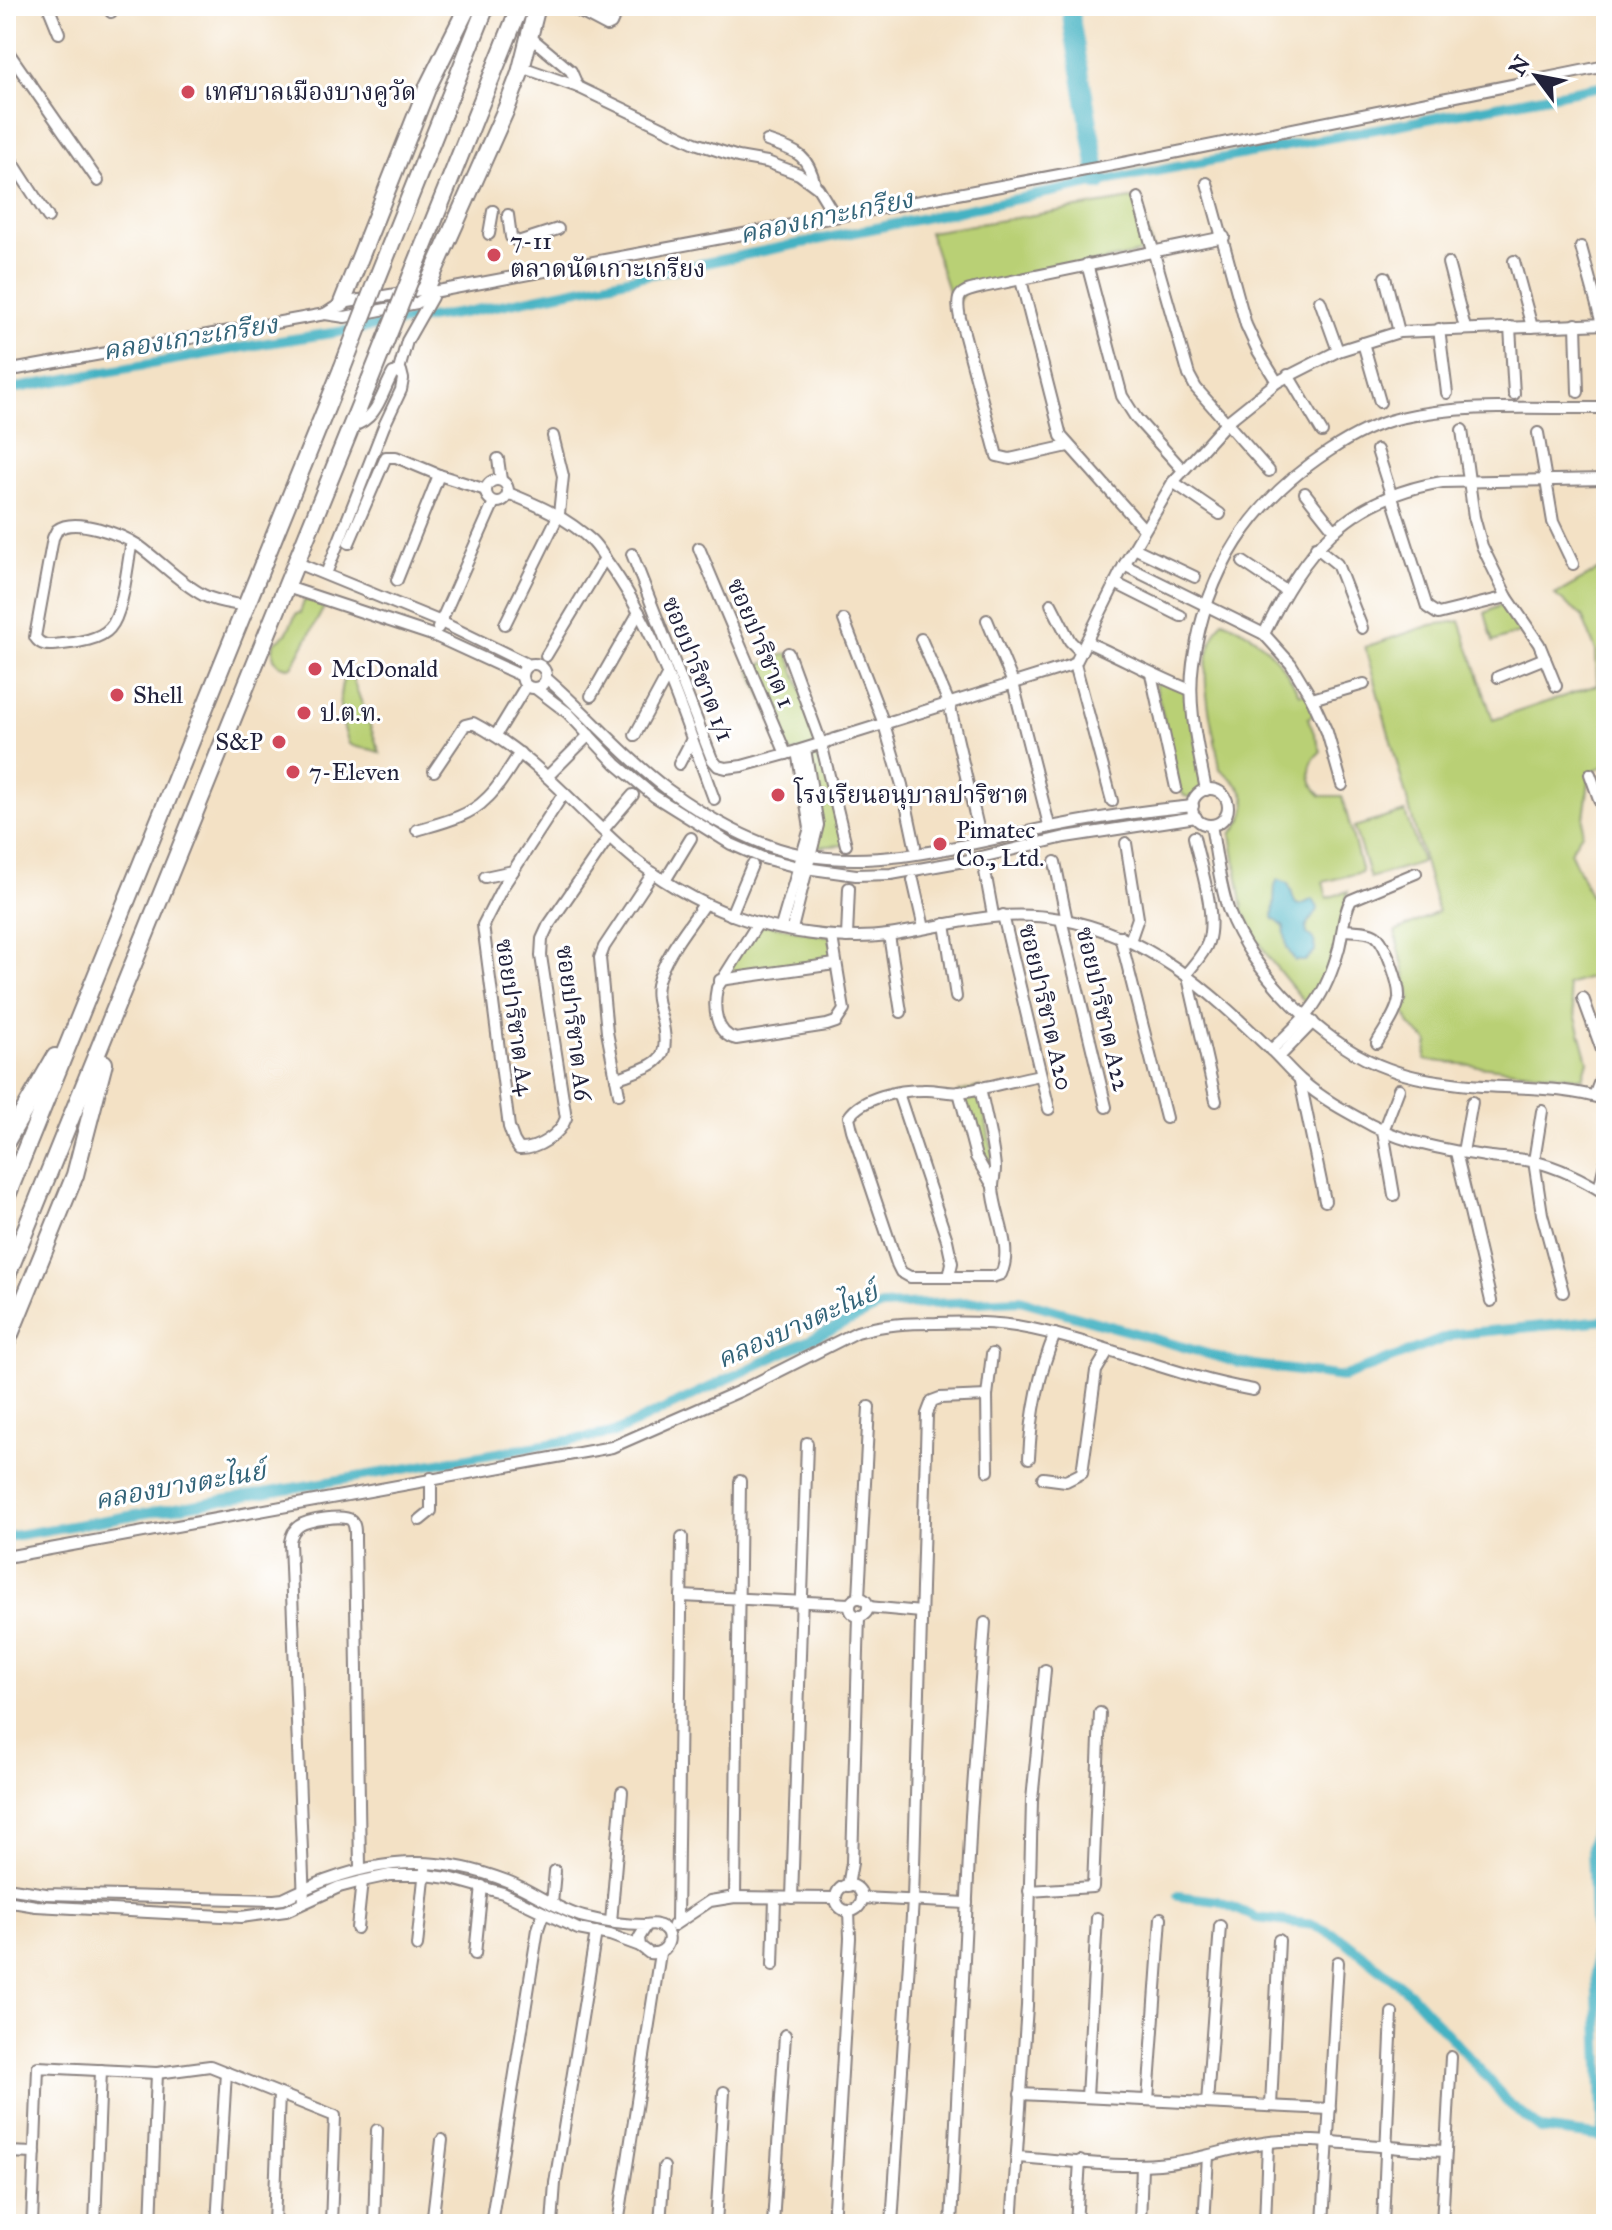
<svg xmlns="http://www.w3.org/2000/svg" width="1612" height="2230" font-family="'IM FELL Great Primer','Noto Serif Thai',serif">
	<rect width="100%" height="100%" fill="#fff"/>
	<filter id="ink" filterUnits="userSpaceOnUse"><feTurbulence type="fractalNoise" baseFrequency=".0125" numOctaves="2"/><feDisplacementMap in="SourceGraphic" scale="16" xChannelSelector="R" yChannelSelector="G"/><feConvolveMatrix kernelMatrix="1 2 1 2 8 2 1 2 1" color-interpolation-filters="sRGB"/></filter>
	<filter id="wash" filterUnits="userSpaceOnUse"><feTurbulence type="fractalNoise" baseFrequency=".006" numOctaves="4" result="noise"/><feDisplacementMap in="SourceGraphic" scale="32" xChannelSelector="R" yChannelSelector="G"/><feGaussianBlur stdDeviation="1.8" result="paint"/><feColorMatrix in="noise" values="0 0 0 0 0 0 0 0 0 0 0 0 0 0 0 0 0 1.4 0 .05"/><feComposite in="paint" operator="in"/></filter>
	<g filter="url(#wash)">
		<rect width="100%" height="100%" fill="#f3e1c5"/>
		<g fill="#b9d074" stroke="#6e7958" stroke-width="2">
			<polygon points="1138,198 1153,250 965,291 957,303 952,303 929,232"/>
			<polygon points="1599,570 1606,575 1606,765 1590,774 1582,833 1570,851 1606,930 1606,973 1567,985 1588,1061 1583,1078 1425,1060 1428,1042 1410,1025 1404,1010 1411,999 1395,932 1438,912 1365,647 1431,625 1460,621 1493,720 1597,685 1596,651 1582,616 1555,595"/>
			<path d="M314,598L328,600L292,667C274,667 271,658 274,643L286,634L296,614L300,613L304,601Z"/>
			<polygon points="1506,602 1527,630 1493,642 1485,613"/>
			<path d="M1223,620C1259,635 1282,660 1299,694L1306,693L1315,713L1308,718L1321,751C1305,765 1308,781 1321,796H1342L1362,872L1323,882L1327,898L1348,891C1341,927 1335,979 1306,1004L1271,961L1257,939L1243,910L1231,834C1257,806 1246,789 1220,769C1213,718 1190,665 1223,620Z"/>
			<polygon points="788,653 821,743 846,845 813,847 805,749 786,754 750,669"/>
			<path d="M348,666L380,753C370,747 359,750 349,744C339,716 335,695 348,666Z"/>
			<polygon points="1154,678 1188,689 1203,788 1192,798 1184,796 1180,789"/>
			<polygon points="1405,812 1422,862 1370,878 1354,827"/>
			<polygon points="758,923 832,937 835,964 720,980"/>
			<polygon points="980,1087 996,1173 984,1173 959,1092"/>
		</g>
		<path fill="#45b2c3" stroke="#346a7f" stroke-width="2" d="M1278,879C1281,881 1284,881 1287,883C1291,885 1292,898 1296,904L1301,905L1313,899L1318,908L1306,927L1307,934C1315,939 1315,942 1315,951L1305,961H1295L1287,948L1284,927L1273,918L1275,885Z"/>
		<g fill="none" stroke-linecap="round" stroke-linejoin="round">
			<g stroke="#45b2c3" stroke-width="10">
				<polyline points="6,390 267,343 462,313 1099,182 1606,85"/>
				<polyline points="6,1537 614,1433 881,1306 1020,1300 1239,1363 1343,1377 1456,1334 1606,1320"/>
				<polyline points="1178,1896 1218,1901 1257,1918 1314,1925 1344,1940 1410,1993 1494,2085 1506,2101 1541,2129 1603,2137 1606,2141"/>
				<polyline points="1603,2137 1591,1846 1597,1813 1606,1794"/>
			</g>
			<polyline stroke="#45b2c3" stroke-width="18" points="1071,6 1072,24 1099,182"/>
		</g>
	</g>
	<g filter="url(#ink)">
		<g fill="none" stroke-linecap="round" stroke-linejoin="round">
			<defs>
				<g id="street">
					<polyline points="48,6 59,33"/>
					<polyline points="108,6 111,12"/>
					<polyline points="569,6 607,26 611,24 619,6"/>
					<polyline points="529,36 571,71 578,87"/>
					<polyline points="6,49 98,181"/>
					<polyline points="522,67 578,87 695,143 738,157 767,162 799,174 818,188 835,216"/>
					<path d="M767,141C795,151 808,153 815,185"/>
					<polyline points="6,152 48,217"/>
					<polyline points="1207,183 1246,325 1258,351 1277,382"/>
					<polyline points="1138,198 1189,375 1196,388 1269,471"/>
					<polyline points="508,215 511,237 518,242 558,229"/>
					<polyline points="489,234 493,211"/>
					<polyline points="1581,247 1602,324"/>
					<polyline points="1514,261 1532,327"/>
					<polyline points="1448,263 1465,328"/>
					<polyline points="1087,264 1122,396 1136,418 1182,469"/>
					<polyline points="1385,277 1399,332"/>
					<polyline points="1021,280 1061,436 1143,528"/>
					<polyline points="1320,301 1338,351"/>
					<polyline points="325,314 345,317 417,303 433,292 1118,164 1606,66"/>
					<polyline points="1576,324 1578,392"/>
					<polyline points="1510,327 1514,394"/>
					<polyline points="1439,329 1447,393"/>
					<polyline points="1363,343 1380,402"/>
					<polyline points="399,370 407,341 432,297"/>
					<polyline points="6,371 325,314 342,303 426,289 430,291"/>
					<polyline points="1288,375 1322,432"/>
					<polyline points="1462,430 1474,517 1482,546 1507,597 1539,644 1556,686"/>
					<polyline points="1538,433 1553,522 1573,564"/>
					<path d="M1068,446L1010,459L997,456L960,318C955,293 960,292 983,287L1224,237"/>
					<polyline points="1377,450 1427,607 1438,614 1507,597"/>
					<polyline points="498,459 501,480"/>
					<circle cx="497" cy="491" r="11"/>
					<polyline points="1173,482 1220,514"/>
					<path d="M508,493C540,506 566,517 592,541C598,547 602,554 606,560C658,630 684,719 714,799"/>
					<polyline points="1305,493 1335,531"/>
					<path d="M132,542C127,563 124,612 110,628C101,639 77,643 63,644C51,645 42,648 35,637L53,538L57,530C75,516 122,535 139,546C161,562 179,582 203,595C216,602 231,603 246,606"/>
					<polyline points="349,543 386,457 396,457 439,475 486,490"/>
					<polyline points="1316,547 1337,564 1362,628"/>
					<polyline points="699,548 786,754"/>
					<polyline points="1134,548 1195,577"/>
					<polyline points="632,554 712,759 718,766 726,768 742,766 797,751 1075,664 1124,565 1173,482 1227,422 1277,382 1338,351 1399,332 1606,324"/>
					<polyline points="1243,562 1286,591"/>
					<polyline points="297,563 441,622 529,665"/>
					<polyline points="1124,565 1264,634 1291,664 1312,699 1327,732 1342,785"/>
					<path d="M326,574L384,426L401,390L403,379L401,371L393,373C381,394 378,419 352,426"/>
					<polyline points="397,580 439,475"/>
					<polyline points="1115,583 1181,616"/>
					<polyline points="287,587 435,636 522,676"/>
					<polyline points="1051,604 1070,641 1081,652"/>
					<polyline points="844,620 884,724 902,785 915,846"/>
					<polyline points="987,620 1013,683 1048,821"/>
					<polyline points="505,624 559,514 563,476 553,436"/>
					<polyline points="438,628 494,502"/>
					<path d="M1264,634C1304,552 1346,498 1442,482L1606,479"/>
					<polyline points="921,639 949,703 979,832"/>
					<path d="M1087,642C1121,657 1153,675 1188,689"/>
					<polyline points="788,653 821,743 846,845"/>
					<polyline points="546,656 605,558"/>
					<polyline points="1075,664 1112,801"/>
					<circle cx="534" cy="676" r="12"/>
					<polyline points="1151,674 1176,788"/>
					<polyline points="1498,677 1545,658"/>
					<path d="M546,678C587,713 623,756 667,789C704,816 757,847 803,855C881,868 955,847 1031,831C1084,820 1139,811 1193,806"/>
					<polyline points="535,688 568,713 616,764 654,796 731,844 763,858 798,867 856,875 891,874 964,861 1065,837 1196,817"/>
					<polyline points="591,696 639,612"/>
					<polyline points="1312,699 1364,684"/>
					<polyline points="496,735 524,689"/>
					<polyline points="635,735 667,676"/>
					<polyline points="679,764 692,739"/>
					<path d="M434,771L465,725L473,723C533,754 575,807 625,851C655,878 698,903 735,916C778,932 843,941 888,935C949,926 996,908 1060,919C1149,935 1207,989 1270,1049C1281,1059 1291,1072 1302,1081C1322,1099 1349,1113 1373,1126C1408,1144 1452,1151 1491,1157C1506,1159 1521,1158 1536,1162C1561,1168 1584,1180 1606,1194"/>
					<polyline points="1590,774 1606,818"/>
					<polyline points="547,777 589,735"/>
					<circle cx="1210" cy="807" r="18"/>
					<path d="M1206,790C1198,748 1187,706 1193,663C1206,571 1251,502 1329,451C1350,437 1375,424 1400,418C1467,403 1538,409 1606,408"/>
					<path d="M564,793L502,888L483,925L509,1127L514,1141L519,1149C537,1150 560,1135 566,1118L541,956L542,939L548,926L609,837"/>
					<path d="M1211,825C1216,852 1219,882 1228,909C1251,973 1324,1046 1389,1069C1412,1078 1436,1081 1460,1084C1509,1090 1559,1084 1606,1100"/>
					<path d="M417,830C440,823 469,817 486,799C500,787 509,768 520,753"/>
					<polyline points="603,830 633,795"/>
					<path d="M1194,837C1200,866 1217,913 1208,942C1204,954 1194,964 1187,973L1216,1101"/>
					<polyline points="1126,843 1138,918 1130,941"/>
					<polyline points="1055,862 1067,921"/>
					<polyline points="984,866 993,915"/>
					<polyline points="485,877 513,871"/>
					<polyline points="666,879 691,838"/>
					<polyline points="913,880 924,928"/>
					<polyline points="731,915 752,865"/>
					<polyline points="1003,915 1049,1109"/>
					<polyline points="1061,919 1106,1107"/>
					<path d="M758,923L717,988C713,1007 715,1034 736,1039L827,1025L836,1022L844,1010L832,937"/>
					<polyline points="945,924 956,997"/>
					<polyline points="781,927 810,828 797,751"/>
					<polyline points="792,929 818,825 805,749"/>
					<path d="M1344,930C1354,931 1367,930 1375,935C1386,943 1400,985 1399,998C1397,1014 1384,1030 1377,1043"/>
					<polyline points="889,935 901,1012"/>
					<polyline points="1120,936 1166,1118"/>
					<polyline points="847,937 849,888"/>
					<polyline points="720,980 835,964"/>
					<polyline points="1583,998 1606,1061"/>
					<path d="M1271,1050C1309,1015 1325,999 1339,948C1343,932 1343,914 1351,900L1416,873"/>
					<polyline points="1279,1057 1313,1022"/>
					<path d="M616,1079C656,1063 673,1065 661,1016C658,1005 655,996 657,985C663,957 688,928 704,904"/>
					<polyline points="1300,1081 1325,1201"/>
					<path d="M980,1087C985,1114 993,1141 995,1168C995,1175 993,1181 993,1187C994,1215 1014,1247 1001,1274L992,1277H910L901,1272L897,1264L852,1130L849,1117C862,1097 900,1090 923,1090C935,1089 948,1094 960,1092C987,1088 1014,1080 1040,1075"/>
					<polyline points="959,1092 976,1157 993,1186"/>
					<polyline points="898,1093 947,1240 952,1263 949,1277"/>
					<polyline points="619,1094 607,1032 600,958 604,947 653,873"/>
					<polyline points="1594,1096 1606,1066"/>
					<polyline points="1542,1111 1534,1161 1542,1214 1563,1292"/>
					<polyline points="1456,1152 1491,1301"/>
					<polyline points="1463,1152 1472,1102"/>
					<polyline points="1599,1189 1606,1160"/>
					<polyline points="1394,1195 1383,1131 1399,1089"/>
					<path d="M1029,1458C1031,1414 1038,1375 1055,1334"/>
					<polyline points="988,1471 987,1396 992,1354"/>
					<polyline points="1043,1478 1066,1481 1082,1473 1096,1371 1108,1351"/>
					<polyline points="420,1520 431,1511 431,1478"/>
					<path d="M6,1557L612,1447L740,1391L857,1332C884,1324 909,1323 936,1323C962,1322 990,1322 1016,1326C1097,1340 1172,1376 1253,1390"/>
					<polyline points="681,1596 850,1604"/>
					<polyline points="859,1597 869,1407"/>
					<circle cx="859" cy="1607" r="9"/>
					<polyline points="868,1607 921,1612"/>
					<circle cx="849" cy="1898" r="13"/>
					<polyline points="848,1886 852,1863 859,1616"/>
					<path d="M6,1888L46,1894L274,1900L283,1899C358,1862 427,1849 507,1881C533,1891 557,1910 584,1917C603,1922 626,1925 645,1925C650,1925 652,1923 657,1925C676,1929 671,1956 649,1953L640,1946L639,1938L647,1925"/>
					<polyline points="1029,1891 1093,1887 1100,1713"/>
					<polyline points="735,1897 740,1481"/>
					<polyline points="792,1898 807,1443"/>
					<polyline points="862,1898 967,1903"/>
					<polyline points="6,1901 36,1906 241,1917 286,1911 339,1887 362,1881 390,1875 425,1875 449,1878 503,1893 578,1929 610,1935 640,1946"/>
					<path d="M304,1902L290,1542C291,1535 293,1530 299,1526C307,1520 343,1514 351,1520C356,1525 355,1533 355,1539L360,1868"/>
					<polyline points="552,1904 555,1871"/>
					<polyline points="611,1922 622,1792"/>
					<polyline points="677,1922 682,1537"/>
					<polyline points="674,1925 710,1901 735,1897 836,1898"/>
					<polyline points="357,1928 362,1881"/>
					<polyline points="417,1946 425,1869"/>
					<polyline points="475,1954 482,1886"/>
					<polyline points="773,1965 775,1898"/>
					<polyline points="1020,2094 1330,2109"/>
					<polyline points="1087,2097 1097,1918"/>
					<polyline points="1148,2100 1161,1918"/>
					<polyline points="1207,2103 1220,1926"/>
					<polyline points="1271,2106 1279,1940"/>
					<polyline points="6,2152 35,2153"/>
					<path d="M1016,2157C1066,2160 1118,2169 1168,2163C1206,2159 1243,2143 1282,2141C1336,2139 1391,2149 1446,2151"/>
					<polyline points="32,2224 38,2067 157,2073 210,2066 335,2116 331,2224"/>
					<polyline points="95,2224 101,2070"/>
					<polyline points="151,2224 157,2073"/>
					<polyline points="217,2224 226,2072"/>
					<polyline points="274,2224 279,2094"/>
					<polyline points="374,2224 377,2130"/>
					<polyline points="432,2224 442,2140"/>
					<polyline points="491,2224 538,1929 543,1914"/>
					<polyline points="552,2224 555,2183 596,1932"/>
					<polyline points="618,2224 660,1953"/>
					<polyline points="660,2224 664,2167"/>
					<polyline points="716,2224 724,2092"/>
					<polyline points="773,2224 785,2035"/>
					<polyline points="833,2224 850,1938 849,1911"/>
					<polyline points="892,2224 913,1900 927,1414 932,1401 940,1398 987,1396"/>
					<polyline points="951,2224 971,1816 985,1623"/>
					<polyline points="1012,2224 1027,2006 1032,1800 1045,1670"/>
					<polyline points="1076,2224 1080,2161"/>
					<polyline points="1140,2224 1142,2165"/>
					<polyline points="1204,2224 1208,2156"/>
					<polyline points="1265,2224 1268,2143"/>
					<polyline points="1323,2224 1338,1962"/>
					<polyline points="1383,2224 1392,2013"/>
					<polyline points="1442,2224 1451,2057"/>
				</g>
				<g id="primary">
					<polyline points="411,277 520,6"/>
					<polyline points="375,284 486,6"/>
					<polyline points="426,289 507,107 520,73 537,6"/>
					<polyline points="342,303 428,86 468,6"/>
					<polyline points="6,1142 55,1057"/>
					<polyline points="6,1198 342,369"/>
					<polyline points="6,1278 370,380"/>
					<polyline points="6,1344 75,1175 104,1063"/>
				</g>
			</defs>
			<use href="#street" stroke="#8a8280" stroke-width="14"/>
			<use href="#primary" stroke="#8a8280" stroke-width="20"/>
			<use href="#street" stroke="#fff" stroke-width="10"/>
			<use href="#primary" stroke="#fff" stroke-width="16"/>
			<defs>
				<g id="primary-bridge">
					<polyline points="342,369 375,284"/>
					<polyline points="370,380 411,277"/>
				</g>
			</defs>
			<use href="#primary-bridge" stroke="#8a8280" stroke-width="20" stroke-linecap="butt"/>
			<use href="#primary-bridge" stroke="#fff" stroke-width="16"/>
		</g>
	</g>
	<g fill="#d1495b" stroke="#fff" stroke-width="3">
		<circle cx="188" cy="92" r="8"/>
		<circle cx="494" cy="255" r="8"/>
		<circle cx="315" cy="669" r="8"/>
		<circle cx="117" cy="695" r="8"/>
		<circle cx="304" cy="713" r="8"/>
		<circle cx="279" cy="742" r="8"/>
		<circle cx="293" cy="772" r="8"/>
		<circle cx="778" cy="795" r="8"/>
		<circle cx="940" cy="844" r="8"/>
	</g>
	<g text-anchor="middle" dominant-baseline="central" stroke-width="6" stroke-linejoin="round" paint-order="stroke">
		<g font-size="24" fill="#22223b" stroke="#fff" text-anchor="start">
			<text x="204" y="92">เทศบาลเมืองบางคูวัด</text>
			<text x="510" y="241">7-11<tspan x="510" dy="28">ตลาดนัดเกาะเกรียง</tspan></text>
			<text x="331" y="669">McDonald</text>
			<text x="133" y="695">Shell</text>
			<text x="320" y="713">ป.ต.ท.</text>
			<text x="263" y="742" text-anchor="end">S&amp;P</text>
			<text x="309" y="772">7-Eleven</text>
			<text x="794" y="795">โรงเรียนอนุบาลปาริชาต</text>
			<text x="956" y="830">Pimatec<tspan x="956" dy="28">Co., Ltd.</tspan></text>
		</g>
		<g font-size="24" fill="#22223b" stroke="#fff">
			<text transform="translate(761 643) rotate(67)">ซอยปาริชาต 1</text>
			<text transform="translate(698 669) rotate(68)">ซอยปาริชาต 1/1</text>
			<text transform="translate(1046 1007) rotate(77)">ซอยปาริชาต A20</text>
			<text transform="translate(1103 1009) rotate(77)">ซอยปาริชาต A22</text>
			<text transform="translate(515 1017) rotate(82)">ซอยปาริชาต A4</text>
			<text transform="translate(574 1023) rotate(83)">ซอยปาริชาต A6</text>
		</g>
		<g font-size="26" font-style="italic" fill="#326378" stroke="#fff">
			<text transform="translate(826 216) rotate(-12)">คลองเกาะเกรียง</text>
			<text transform="translate(190 337) rotate(-9)">คลองเกาะเกรียง</text>
			<text transform="translate(797 1325) rotate(-24)">คลองบางตะไนย์</text>
			<text transform="translate(180 1485) rotate(-10)">คลองบางตะไนย์</text>
		</g>
	</g>
	<rect width="1612" height="2230" fill="none" stroke="#fff" stroke-width="32"/>
	<g transform="translate(1536 76) rotate(302)" stroke="#ffffff" stroke-width="6" paint-order="stroke">
	<path d="M0-6L14 30L0 20L-14 30Z" fill="#22223b"/>
	<text y="-12" font-size="22" font-weight="bold" text-anchor="middle" fill="#22223b">N</text>
	</g>
</svg>
